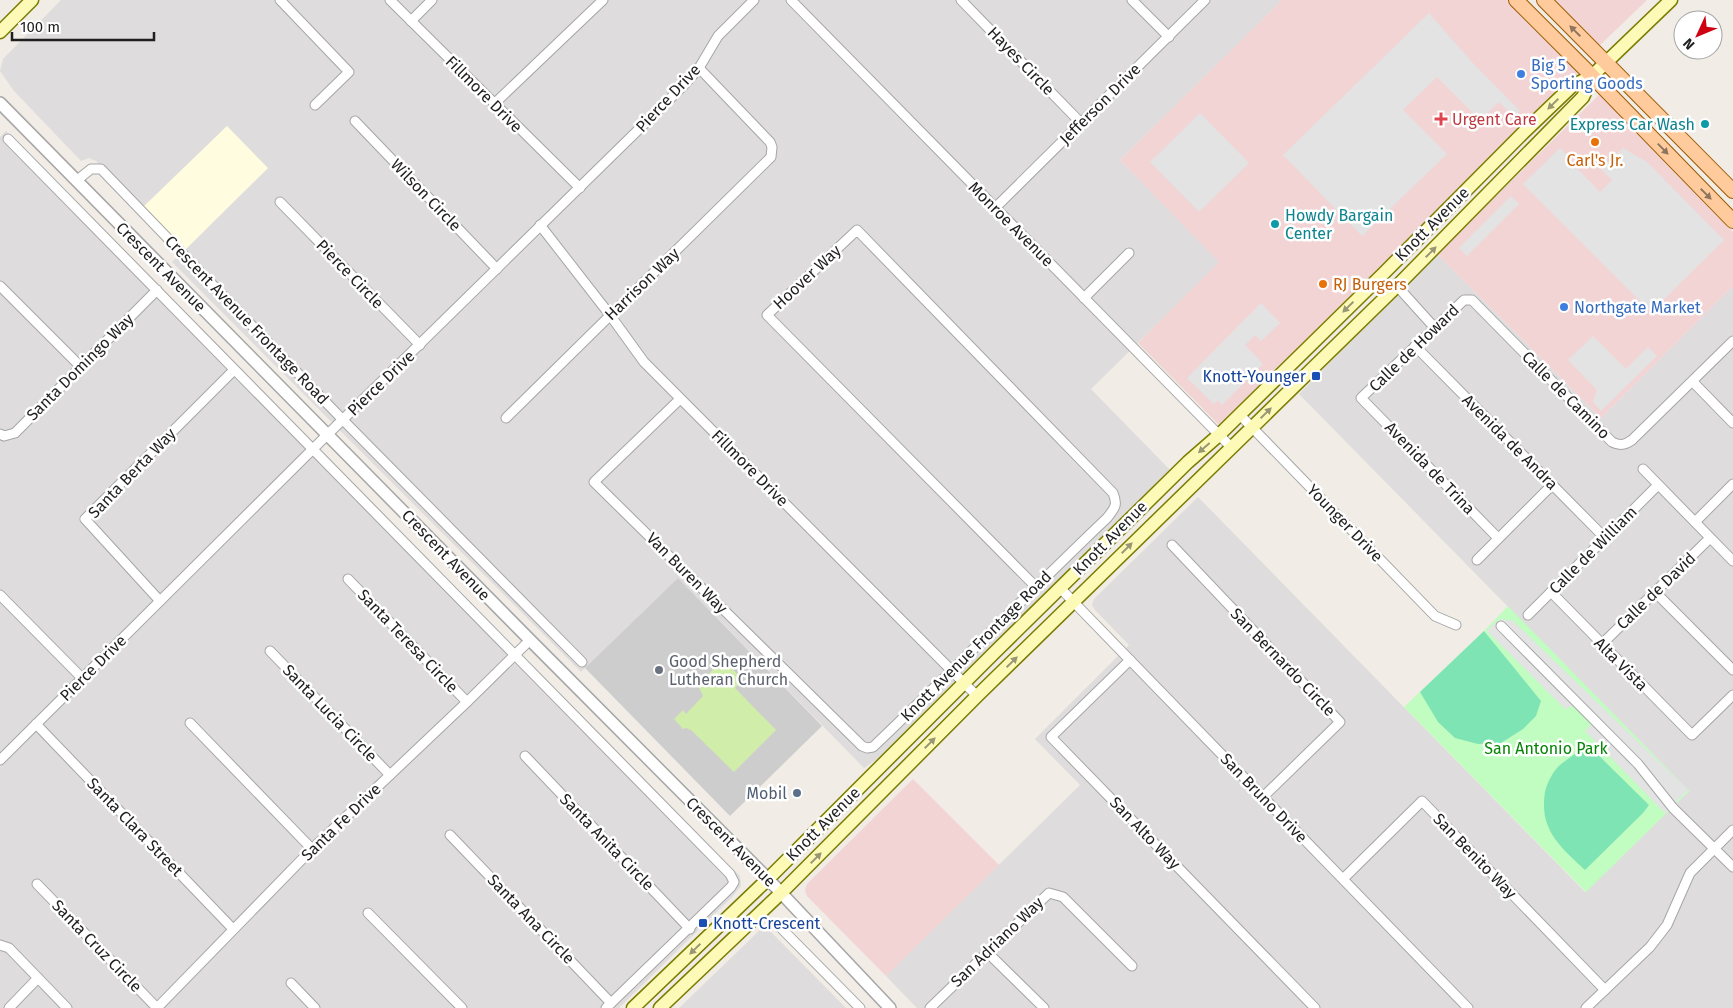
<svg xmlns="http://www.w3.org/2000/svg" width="1733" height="1008" font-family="'Fira Sans',sans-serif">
	<rect width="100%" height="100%" fill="#f1ece5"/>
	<g fill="#dedcdc">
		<polygon points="61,0 1282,0 1120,160 1220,262 1091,389 1172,472 882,756 864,768 678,578 581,672 172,262 268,168 142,208 110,173 96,161 89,158 81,161 14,91 0,71 3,59"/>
		<polygon points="6,131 740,876 741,886 732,897 619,1008 0,1008 0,137"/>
		<polygon points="1437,254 1601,418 1733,286 1733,1008 917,1008 886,976 1080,785 1035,739 1129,645 1095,610 1092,605 1094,599 1198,497 1585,892 1689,791 1299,394"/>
		<polygon points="761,929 768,929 846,1008 679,1008"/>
	</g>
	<g fill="#f2d4d5">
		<polygon points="1282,0 1510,0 1580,71 1219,425 1138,343 1219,262 1120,160"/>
		<polygon points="1552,0 1647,0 1598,47"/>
		<polygon points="1599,95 1733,232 1733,286 1601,418 1437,254"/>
		<polygon points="913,779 999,865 886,976 807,896 805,890 807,884"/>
	</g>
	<polygon fill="#fffce0" points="227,126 268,168 184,251 142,208"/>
	<polygon fill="#cdcdcd" points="678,578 822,726 730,816 585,668"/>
	<polygon fill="#d0eda9" points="723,659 743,680 735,688 776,730 734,772 691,730 686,728 683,729 674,719 683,710 686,714 703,696 698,685"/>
	<polygon fill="#c1fcc1" points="1508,606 1689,791 1586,892 1404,707 1484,631"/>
	<g fill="#7fe4b4">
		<polygon points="1484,631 1541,701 1536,716 1523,729 1501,743 1478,744 1455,738 1438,722 1420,692"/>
		<path d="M1588,745L1649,805L1643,813L1585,870C1559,846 1539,829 1545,792C1547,783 1553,771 1560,765C1568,758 1579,752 1588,745Z"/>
	</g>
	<g fill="#e3e3e3">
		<polygon points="1429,13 1470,60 1520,111 1514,117 1499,102 1480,120 1437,77 1403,110 1447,154 1362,236 1283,155"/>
		<polygon points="1200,113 1249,163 1199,212 1150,162"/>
		<polygon points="1560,148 1565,153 1571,162 1600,192 1612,180 1601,169 1623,148 1647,162 1724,240 1651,312 1523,184"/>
		<polygon points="1511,196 1519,204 1467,256 1459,248"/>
		<polygon points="1261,303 1280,323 1261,341 1255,335 1245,345 1263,364 1222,405 1218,400 1214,404 1187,378"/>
		<polygon points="1593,336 1626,369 1648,347 1657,356 1601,411 1593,402 1597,390 1568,360"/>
		<polygon points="1503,619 1508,621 1511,619 1688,790 1665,813 1585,731 1593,723 1575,705 1565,709 1487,631 1497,621"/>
	</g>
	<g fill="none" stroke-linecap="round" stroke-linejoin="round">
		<defs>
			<g id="minor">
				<polyline points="280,0 349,72 315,105"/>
				<polyline points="390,0 580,188"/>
				<polyline points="791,0 1231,447"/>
				<polyline points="961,0 1081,123"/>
				<polyline points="1132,0 1169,37"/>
				<polyline points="411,21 432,0"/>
				<polyline points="494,104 603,0"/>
				<polyline points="355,121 497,269"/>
				<polyline points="8,139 730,874 734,882 731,887 606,1008"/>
				<polyline points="76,181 91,169 101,169 343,420 582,662"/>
				<polyline points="280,202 420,345"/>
				<polyline points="995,208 1205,0"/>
				<polyline points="540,225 610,315 644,362 977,696"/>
				<polyline points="0,286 80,366"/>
				<polyline points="1397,286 1434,327"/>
				<polyline points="1084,298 1129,253"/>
				<polyline points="1415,346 1605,538"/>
				<polyline points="1693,382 1733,423"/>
				<path d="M680,399L594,482L862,746L867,748L873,747C952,672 1028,593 1107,518C1115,508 1118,505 1113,493L857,230L767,315L1035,586"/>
				<polyline points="1239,414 1435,616 1456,625"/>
				<polyline points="506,418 771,157 772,147 770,142 699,68"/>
				<polyline points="0,434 4,436 15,433 157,290"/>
				<polyline points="1643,469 1733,561"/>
				<polyline points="1695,522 1733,484"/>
				<path d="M1498,538L1361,398L1464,300H1472L1612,442C1620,446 1625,445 1632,440L1733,341"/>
				<polyline points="1172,545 1340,722 1263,797"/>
				<polyline points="1477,560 1552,485"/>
				<polyline points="348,579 467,702"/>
				<polyline points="1060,588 1468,1008"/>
				<polyline points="1551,592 1692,735 1733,695"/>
				<polyline points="1655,592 1733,670"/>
				<polyline points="0,595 82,678"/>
				<polyline points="160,601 85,519 234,370"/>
				<polyline points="1528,615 1658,485"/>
				<polyline points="1501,626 1638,764 1673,808 1733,867"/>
				<polyline points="1602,644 1710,538"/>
				<polyline points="270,651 390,775"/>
				<polyline points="1130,660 1051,737 1315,1008"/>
				<polyline points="190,723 312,849"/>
				<polyline points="36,724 233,929"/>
				<polyline points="525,756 690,929"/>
				<polyline points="0,760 328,434 684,85 699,68 718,36 754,0"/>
				<polyline points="450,835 611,1003"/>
				<polyline points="1343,879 1422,801 1605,990"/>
				<polyline points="37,884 157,1008"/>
				<polyline points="368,913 462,1008"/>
				<polyline points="778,925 860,1008"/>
				<polyline points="0,945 9,948 67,1008"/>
				<polyline points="987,952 1044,1008"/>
				<polyline points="291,983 315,1008"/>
				<polyline points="9,1008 38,978"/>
				<polyline points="157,1008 312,849 467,702 530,640"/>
				<polyline points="930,1008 1049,893 1063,897 1132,966"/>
				<polyline points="1586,1008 1650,947 1667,925 1690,873 1733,830"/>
			</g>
			<polyline id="tertiary" points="0,103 530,640 768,879 890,1008"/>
			<g id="secondary">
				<polyline points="0,32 32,0"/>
				<polyline points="633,1008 768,879 995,652 1188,462 1219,435 1384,273 1523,133 1572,86 1592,76 1671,0"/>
				<polyline points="660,1008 781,893 978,695 1397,286 1583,97 1592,76"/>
			</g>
			<g id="primary">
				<polyline points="1516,0 1592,76 1733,221"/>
				<polyline points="1544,0 1733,191"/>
			</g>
		</defs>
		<use href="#minor" stroke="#a6a6a6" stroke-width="11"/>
		<use href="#tertiary" stroke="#a6a6a6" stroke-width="14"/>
		<use href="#secondary" stroke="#7a7d00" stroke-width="15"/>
		<use href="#primary" stroke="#9b5a00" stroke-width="16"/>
		<use href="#minor" stroke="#fff" stroke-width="9"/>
		<use href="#tertiary" stroke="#fff" stroke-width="11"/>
		<use href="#secondary" stroke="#fdfab7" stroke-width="12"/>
		<use href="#primary" stroke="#ffcb9c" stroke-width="14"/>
	</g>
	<defs><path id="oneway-solid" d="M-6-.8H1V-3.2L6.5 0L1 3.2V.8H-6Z" transform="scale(1.25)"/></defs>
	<g fill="#8f755e">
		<use href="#oneway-solid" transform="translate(1575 31) rotate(-135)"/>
		<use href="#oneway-solid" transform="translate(1663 149) rotate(46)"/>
		<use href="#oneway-solid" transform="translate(1706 194) rotate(45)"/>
	</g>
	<g fill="#999773">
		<use href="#oneway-solid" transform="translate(1553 104) rotate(136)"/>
		<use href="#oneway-solid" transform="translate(1431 252) rotate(-45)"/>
		<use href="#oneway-solid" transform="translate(1348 307) rotate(136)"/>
		<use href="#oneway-solid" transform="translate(1266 413) rotate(-44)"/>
		<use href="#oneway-solid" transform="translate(1204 448) rotate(139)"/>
		<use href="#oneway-solid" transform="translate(1127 548) rotate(-45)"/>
		<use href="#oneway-solid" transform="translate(1012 662) rotate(-44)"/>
		<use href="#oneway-solid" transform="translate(930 743) rotate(-45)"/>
		<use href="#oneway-solid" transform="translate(816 858) rotate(-45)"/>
		<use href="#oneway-solid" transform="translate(695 949) rotate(136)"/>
	</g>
	<g fill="#3f7fe0" stroke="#fff" stroke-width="2">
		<circle cx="1521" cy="74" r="5"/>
		<circle cx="1564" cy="307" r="5"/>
	</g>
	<path fill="#e0444e" stroke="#fff" stroke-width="2" d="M1438.5 111.5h5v5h5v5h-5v5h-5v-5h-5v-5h5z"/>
	<g fill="#0f9aa8" stroke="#fff" stroke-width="2">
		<circle cx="1705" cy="124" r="5"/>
		<circle cx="1275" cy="224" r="5"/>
	</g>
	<g fill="#e8710a" stroke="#fff" stroke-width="2">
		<circle cx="1595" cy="142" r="5"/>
		<circle cx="1323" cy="284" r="5"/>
	</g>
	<g fill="#1a4fb4" stroke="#fff" stroke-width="2">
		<rect x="1311" y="371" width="10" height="10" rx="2.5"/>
		<rect x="698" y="918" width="10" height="10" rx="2.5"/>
	</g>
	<circle fill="#6b7280" stroke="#fff" stroke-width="2" cx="659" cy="670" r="5"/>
	<circle fill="#5c6f8a" stroke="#fff" stroke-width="2" cx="797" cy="793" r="5"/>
	<g text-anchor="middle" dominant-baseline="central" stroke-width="5" stroke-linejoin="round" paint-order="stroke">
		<g font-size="16" fill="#1f1f1f" stroke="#fff">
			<text transform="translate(1021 61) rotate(46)">Hayes Circle</text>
			<text transform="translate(484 94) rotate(45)">Fillmore Drive</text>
			<text transform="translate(668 98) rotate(-47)">Pierce Drive</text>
			<text transform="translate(1100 104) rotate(-45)">Jefferson Drive</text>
			<text transform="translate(426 195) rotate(46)">Wilson Circle</text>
			<text transform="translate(1011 224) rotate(45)">Monroe Avenue</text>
			<text transform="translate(1432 224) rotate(-45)">Knott Avenue</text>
			<text transform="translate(161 267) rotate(45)">Crescent Avenue</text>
			<text transform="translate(350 274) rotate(46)">Pierce Circle</text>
			<text transform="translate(807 277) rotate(-43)">Hoover Way</text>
			<text transform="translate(642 284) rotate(-44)">Harrison Way</text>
			<text transform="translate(247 320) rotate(46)">Crescent Avenue Frontage Road</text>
			<text transform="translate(1414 348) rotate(-44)">Calle de Howard</text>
			<text transform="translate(80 367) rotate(-45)">Santa Domingo Way</text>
			<text transform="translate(381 383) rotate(-44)">Pierce Drive</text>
			<text transform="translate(1566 395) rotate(45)">Calle de Camino</text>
			<text transform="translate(1510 442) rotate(45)">Avenida de Andra</text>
			<text transform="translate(750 468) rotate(45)">Fillmore Drive</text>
			<text transform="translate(1430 468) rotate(46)">Avenida de Trina</text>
			<text transform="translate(132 473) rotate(-46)">Santa Berta Way</text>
			<text transform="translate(1345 523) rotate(46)">Younger Drive</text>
			<text transform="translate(1110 538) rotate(-45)">Knott Avenue</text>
			<text transform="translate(1593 550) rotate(-45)">Calle de William</text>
			<text transform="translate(446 555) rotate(46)">Crescent Avenue</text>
			<text transform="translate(687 573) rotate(45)">Van Buren Way</text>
			<text transform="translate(1656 591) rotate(-44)">Calle de David</text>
			<text transform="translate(408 641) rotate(46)">Santa Teresa Circle</text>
			<text transform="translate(976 646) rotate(-45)">Knott Avenue Frontage Road</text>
			<text transform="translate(1283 662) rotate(46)">San Bernardo Circle</text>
			<text transform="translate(1621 664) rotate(45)">Alta Vista</text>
			<text transform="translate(93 668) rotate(-45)">Pierce Drive</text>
			<text transform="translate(330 713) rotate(46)">Santa Lucia Circle</text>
			<text transform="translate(1264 798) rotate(46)">San Bruno Drive</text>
			<text transform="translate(341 822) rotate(-44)">Santa Fe Drive</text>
			<text transform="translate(823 824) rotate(-45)">Knott Avenue</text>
			<text transform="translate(135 827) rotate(46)">Santa Clara Street</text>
			<text transform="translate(1145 833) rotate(46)">San Alto Way</text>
			<text transform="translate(607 842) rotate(46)">Santa Anita Circle</text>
			<text transform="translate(731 842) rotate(45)">Crescent Avenue</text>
			<text transform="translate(1475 856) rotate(46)">San Benito Way</text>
			<text transform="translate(531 919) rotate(46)">Santa Ana Circle</text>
			<text transform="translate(997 942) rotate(-44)">San Adriano Way</text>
			<text transform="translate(97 946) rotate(46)">Santa Cruz Circle</text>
		</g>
		<g font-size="16" fill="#366cbe" stroke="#fff" text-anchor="start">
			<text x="1531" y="65">Big 5<tspan x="1531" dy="18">Sporting Goods</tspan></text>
			<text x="1574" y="307">Northgate Market</text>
		</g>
		<g font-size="16" fill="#be3a42" stroke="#fff" text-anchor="start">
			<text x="1452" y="119">Urgent Care</text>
		</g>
		<g font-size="16" fill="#0d838f" stroke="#fff" text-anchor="end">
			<text x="1695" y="124">Express Car Wash</text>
			<text x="1285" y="215" text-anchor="start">Howdy Bargain<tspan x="1285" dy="18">Center</tspan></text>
		</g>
		<g font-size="16" fill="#c56008" stroke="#fff">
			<text x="1595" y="160">Carl's Jr.</text>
			<text x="1333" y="284" text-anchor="start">RJ Burgers</text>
		</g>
		<g font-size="16" fill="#164399" stroke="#fff" text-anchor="end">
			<text x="1306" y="376">Knott-Younger</text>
			<text x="713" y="923" text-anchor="start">Knott-Crescent</text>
		</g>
		<g font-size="16" fill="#5b616d" stroke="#fff" text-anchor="start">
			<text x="669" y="661">Good Shepherd<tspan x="669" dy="18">Lutheran Church</tspan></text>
		</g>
		<g font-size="16" fill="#068506" stroke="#fff">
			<text x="1546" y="748">San Antonio Park</text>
		</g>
		<g font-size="16" fill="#4e5e75" stroke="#fff" text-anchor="end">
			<text x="787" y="793">Mobil</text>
		</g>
	</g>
	<g transform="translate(1698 35) rotate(226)"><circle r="24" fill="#ffffff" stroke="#a5a5a5"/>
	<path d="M0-4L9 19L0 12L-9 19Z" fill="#cf0012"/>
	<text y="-8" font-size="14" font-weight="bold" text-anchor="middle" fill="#1f1f1f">N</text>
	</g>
	<path d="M12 32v8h142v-8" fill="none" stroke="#1f1f1f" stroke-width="2.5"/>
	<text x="20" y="32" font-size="15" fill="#1f1f1f" stroke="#ffffff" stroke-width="4" paint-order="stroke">100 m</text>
</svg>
